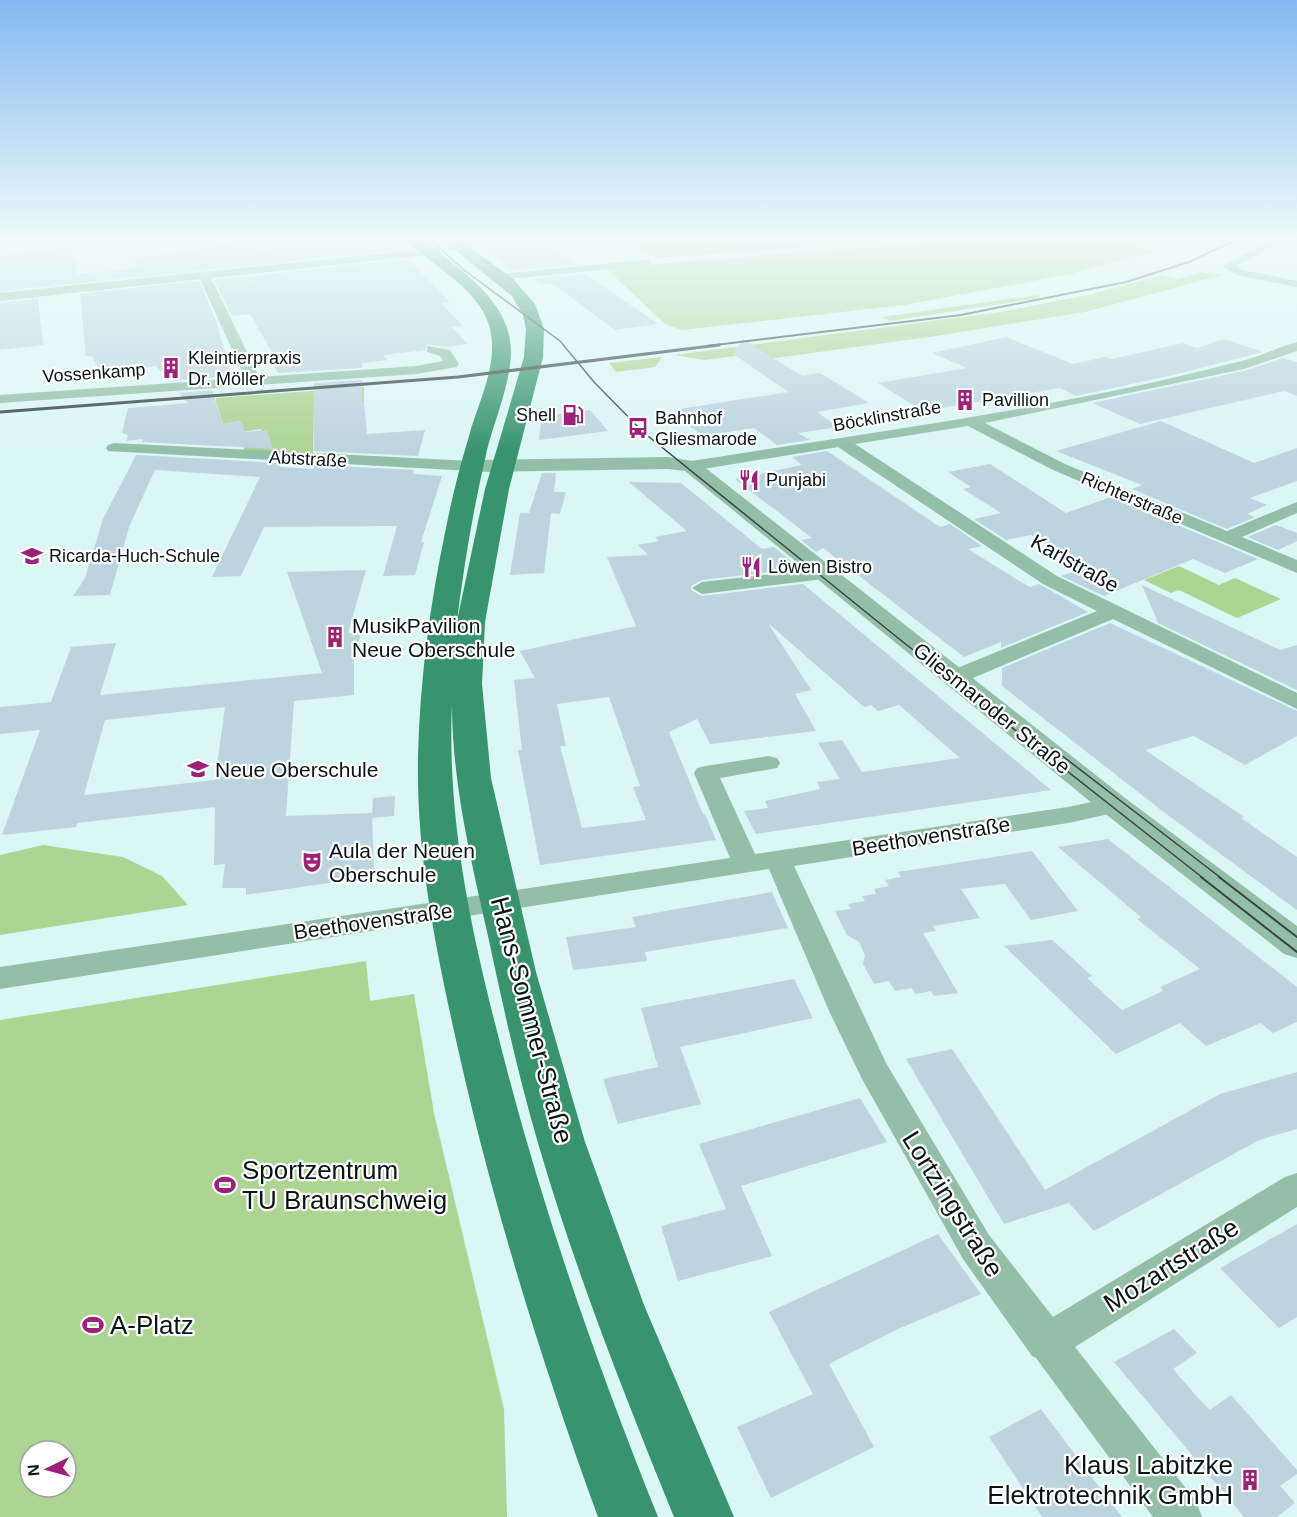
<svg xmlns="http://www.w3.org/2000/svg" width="1297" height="1517" font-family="Arial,sans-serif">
	<rect width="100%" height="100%" fill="#daf6f5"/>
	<g fill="#acd492" fill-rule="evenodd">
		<polygon points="619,238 930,238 656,258"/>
		<polygon points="990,238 1175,238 1138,247 1153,251 1071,274 904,305 682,330 665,324 606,268"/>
		<polygon points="1199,272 1223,275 1085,312 936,336 761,360 743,355 704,360 674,355 1001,312 1097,293 1162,275 1178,279"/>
		<polygon points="1038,295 1040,298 890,321 882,317"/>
		<polygon points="662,357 655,367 616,372 609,363"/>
		<polygon points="364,387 364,402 314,406 313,454 244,450 244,447 271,443 261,429 230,434 240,421 223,424 216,401 216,398"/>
		<polygon points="1179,566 1219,585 1235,578 1281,599 1237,618 1179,590 1171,593 1144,580"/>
		<polygon points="43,845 123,857 162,876 188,905 0,935 0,855"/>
		<path d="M366,961L370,1001L414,994L434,1113L504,1409L507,1517H0V1020ZM30,1451H66V1487H30Z"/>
	</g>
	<g fill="#bcd4de" fill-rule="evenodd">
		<polygon points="314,238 343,238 348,243 389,239 399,250 0,291 0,256 70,247 72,258 75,258 77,274 138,268 134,257 200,251 197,247 241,242 244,248 254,247 256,250 318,244"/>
		<polygon points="529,238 552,238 552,249 571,261 568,261 573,265 513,270 482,248"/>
		<polygon points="408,259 450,302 441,303 463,326 452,327 468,344 446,347 427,344 425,350 383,355 387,360 362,363 362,368 278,373 267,352 272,352 250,314 232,316 214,280"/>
		<polygon points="586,274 658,324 615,330 551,283 540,284 533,279"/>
		<polygon points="199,281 215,318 232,376 169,381 156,366 102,374 92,356 86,356 80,294"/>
		<polygon points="38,299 43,345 0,350 0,303"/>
		<polygon points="1006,337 1073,364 1105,357 1112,359 1183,343 1197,348 1224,339 1263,352 1173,375 1076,396 1060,388 923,411 878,383 967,368 932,353"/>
		<polygon points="743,339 802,376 820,373 869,403 817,412 838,427 798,433 810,440 777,445 754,428 703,436 675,415 684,413 679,409 789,392 733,354"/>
		<polygon points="1283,358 1297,362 1297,396 1284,391 1140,424 1092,403 1244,371"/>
		<polygon points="362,380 362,402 364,402 367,434 425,430 418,456 314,451 314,383"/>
		<polygon points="212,390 223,424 241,421 245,432 267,430 273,449 142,442 143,439 126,441 128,435 122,433 128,408 188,403 179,393"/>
		<polygon points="590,410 608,431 539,440 542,416"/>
		<polygon points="1161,421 1254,463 1297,448 1297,481 1250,498 1267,505 1247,514 1255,517 1227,529 1132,489 1142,485 1056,451"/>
		<polygon points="827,451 940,527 950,524 982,546 968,549 1021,582 1030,587 1039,584 1088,612 1001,648 1001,642 964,657 823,548 816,552 801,540 812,538 735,479 802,465 792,457"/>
		<polygon points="136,455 278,463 280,467 314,469 314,465 414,470 413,474 442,476 421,542 424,542 415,575 383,576 397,526 264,527 241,576 212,577 260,477 155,470 129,527 110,595 73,596 85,578 103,519"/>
		<polygon points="990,464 1066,513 1111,497 1258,559 1225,573 1193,559 1104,596 1061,576 1084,568 1031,535 1006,540 974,519 1001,513 963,489 971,487 948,472"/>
		<polygon points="542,473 556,473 554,492 566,492 560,514 551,513 544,573 510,575 520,513 529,513"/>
		<path d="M629,482L681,483L762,549L774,547L795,564L786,570L702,580L691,586V590L702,596L803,584L1051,790L756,834L744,811L768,808L765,801L820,789L817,782L840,779L818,743L842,740L862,772L960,758L899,705L878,711L871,705L864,707L768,623L811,690L795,694L816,731L710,744L697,719L669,732L703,814H705L716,840L540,865L518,750H522L514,680L535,678L520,651L636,626L607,557L648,555L638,545L659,541L655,537L687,531ZM609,697L640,786L633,787L646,820L582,828L560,746H566L557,704Z"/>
		<polygon points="1276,525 1297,533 1297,541 1278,550 1248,537"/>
		<path d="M366,570L348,633L361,634L354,657V695L294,701L286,816L372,813L374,874L364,875V878L246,895V888H222L225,864L214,865L215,807L77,823L76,827L2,835L40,730L0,734V707L51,702L71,647L116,643L100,695L322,673L287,572ZM225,707L215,780L84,795L105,720Z"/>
		<polygon points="1142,585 1280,650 1297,645 1297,690 1158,623"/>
		<polygon points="1110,623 1297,711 1297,736 1245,765 1194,736 1145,750 1244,817 1241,818 1297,857 1297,910 1165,813 1002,686 1002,668"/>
		<polygon points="395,796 394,816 372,818 373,798"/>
		<polygon points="1108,839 1297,987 1297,1022 1273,1033 1261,1023 1206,1046 1180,1023 1116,1054 1004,946 1052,940 1092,976 1087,978 1122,1010 1163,991 1160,987 1200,969 1137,919 1141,917 1058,847"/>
		<polygon points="1032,851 1078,911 1031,920 1005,884 961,889 980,918 933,926 936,931 923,933 958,993 934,996 931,991 915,994 912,988 895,991 889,981 874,984 863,964 865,955 859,942 847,935 835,911 851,909 848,904 865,901 862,896 876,894 874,889 889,886 885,880 901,877 898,872"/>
		<polygon points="772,892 788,928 645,952 647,961 573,970 566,937 636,927 632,917"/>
		<polygon points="794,979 813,1018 680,1047 701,1104 618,1124 603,1079 658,1067 641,1008"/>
		<polygon points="952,1049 1045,1190 1220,1094 1297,1072 1297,1129 1259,1140 1094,1231 1069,1203 1004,1224 906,1059"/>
		<polygon points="860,1098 887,1142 741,1186 772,1256 678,1281 661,1226 726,1209 699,1144"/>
		<polygon points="1297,1224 1297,1317 1279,1328 1220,1268"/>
		<polygon points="938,1234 981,1294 898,1329 829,1364 874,1447 771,1498 737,1427 813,1394 769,1312"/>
		<polygon points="1174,1329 1197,1353 1173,1369 1197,1397 1210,1410 1231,1395 1297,1470 1297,1474 1280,1486 1295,1503 1277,1517 1244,1517 1114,1362"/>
		<polygon points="1041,1409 1076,1456 1122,1517 1042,1517 989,1437"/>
	</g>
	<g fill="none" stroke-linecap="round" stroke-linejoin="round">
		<g fill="#93bfa9" fill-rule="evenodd">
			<polygon points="500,238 527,238 427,255 211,278 259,377 416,366 443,361 440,356 427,352 427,346 450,350 459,364 457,367 416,374 0,403 0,395 245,378 200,279 0,301 0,293 427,249"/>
			<polygon points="1276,238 1290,238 1236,266 1243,270 1297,281 1297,287 1236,275 1222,266"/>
			<polygon points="646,260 650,261 650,265 499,280 493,277 499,274"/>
			<path d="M1297,342V351L1244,369L985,423L1065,464L1227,531L1297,502V513L1242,537L1297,560V573L1053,470L968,426L855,444L1057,576L1297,693V709L1113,619L961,683H945L942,678L945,673L1097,611L1043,584L838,447L691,471L683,466L691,461C873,432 1063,408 1241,361C1260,357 1278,347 1297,342Z"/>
			<polygon points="114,443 472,461 480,466 472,471 108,451 106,448 108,445"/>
			<polygon points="825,568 835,574 832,578 702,594 692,588 702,582"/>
			<polygon points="768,756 777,758 780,763 777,768 720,778 755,854 1068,807 1114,797 1123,799 1127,805 1123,811 1068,823 794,866 886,1063 989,1235 1053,1317 1285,1177 1297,1173 1297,1207 1075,1347 1196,1501 1202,1517 1153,1517 1036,1358 1032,1356 963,1259 862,1079 829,1011 769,869 0,989 0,967 730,858 694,773 697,768 706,766"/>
		</g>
		<polygon fill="#93bfa9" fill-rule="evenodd" points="668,457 698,462 1125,798 1297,926 1297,958 1284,954 1103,812 685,471 668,469 472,472 465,470 462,466 465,462 472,460"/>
		<path fill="#38946f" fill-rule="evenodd" d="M405,238C426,238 438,252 455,265C479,284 505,308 510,340C516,373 493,422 486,455C473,510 464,565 457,621L485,489L524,357L526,329L523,315L512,296L440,238H457L513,279L535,304L544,329L543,357L509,489L485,622L482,684L491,778L536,972L585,1142L644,1305L734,1517H674C624,1394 575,1270 538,1143C518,1075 503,1006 488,936C471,860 452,783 452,704C447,818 470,926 498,1035C539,1200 595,1360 658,1517H598C540,1358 490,1196 454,1031C434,940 416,849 418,756C420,679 430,603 446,528C452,497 460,466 469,436C479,400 500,362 489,325C476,285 431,267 405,238Z"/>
		<g stroke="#364444" stroke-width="1.5">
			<polyline points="428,238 464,270 560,341 594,382 643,432 898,638 1203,878"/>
			<polyline points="1052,748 1221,878"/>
		</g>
		<g stroke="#364444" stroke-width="2">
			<polyline points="1201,877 1297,952"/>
			<polyline points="1219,877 1297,937"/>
		</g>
		<polyline stroke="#364444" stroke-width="2" points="707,346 961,315 1126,282 1189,262 1240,238"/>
		<polyline stroke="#364444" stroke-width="3" points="0,412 458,377 719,345"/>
	</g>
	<linearGradient id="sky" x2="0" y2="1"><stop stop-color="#85b9f0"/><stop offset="0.53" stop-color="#eefbfa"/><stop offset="1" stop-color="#eefbfa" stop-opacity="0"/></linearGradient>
	<rect width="1297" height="451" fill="url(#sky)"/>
	<defs>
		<symbol id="building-bare" viewBox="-9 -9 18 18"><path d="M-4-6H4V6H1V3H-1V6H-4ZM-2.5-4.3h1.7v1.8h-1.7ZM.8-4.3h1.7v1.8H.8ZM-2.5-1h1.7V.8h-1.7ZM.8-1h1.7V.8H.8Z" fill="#9d2176" stroke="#fff" stroke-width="2.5" paint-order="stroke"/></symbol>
		<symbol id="fuel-bare" viewBox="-9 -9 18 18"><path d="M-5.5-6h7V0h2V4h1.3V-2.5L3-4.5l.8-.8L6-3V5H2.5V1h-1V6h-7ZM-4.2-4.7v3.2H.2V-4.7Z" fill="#9d2176" stroke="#fff" stroke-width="2.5" paint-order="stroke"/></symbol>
		<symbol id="bus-bare" viewBox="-9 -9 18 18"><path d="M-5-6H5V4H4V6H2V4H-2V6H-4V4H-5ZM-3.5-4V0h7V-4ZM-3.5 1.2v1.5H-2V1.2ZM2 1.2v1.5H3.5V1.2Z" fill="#9d2176" stroke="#fff" stroke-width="2.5" paint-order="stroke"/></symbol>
		<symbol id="restaurant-bare" viewBox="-9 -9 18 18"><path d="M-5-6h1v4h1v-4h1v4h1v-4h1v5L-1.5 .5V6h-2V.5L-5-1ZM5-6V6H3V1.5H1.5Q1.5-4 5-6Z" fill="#9d2176" stroke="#fff" stroke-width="2.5" paint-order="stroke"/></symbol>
		<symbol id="school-bare" viewBox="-9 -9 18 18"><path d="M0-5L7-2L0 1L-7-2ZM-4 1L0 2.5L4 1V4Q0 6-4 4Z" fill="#9d2176" stroke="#fff" stroke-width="2.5" paint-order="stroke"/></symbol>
		<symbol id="theatre-bare" viewBox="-9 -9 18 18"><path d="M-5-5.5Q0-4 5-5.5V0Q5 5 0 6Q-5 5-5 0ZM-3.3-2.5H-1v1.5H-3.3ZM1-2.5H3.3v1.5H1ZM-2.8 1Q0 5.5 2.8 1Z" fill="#9d2176" stroke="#fff" stroke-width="2.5" paint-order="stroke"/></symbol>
		<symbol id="stadium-bare" viewBox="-9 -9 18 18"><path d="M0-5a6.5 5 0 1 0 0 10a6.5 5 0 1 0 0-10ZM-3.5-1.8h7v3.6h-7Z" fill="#9d2176" stroke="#fff" stroke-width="2.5" paint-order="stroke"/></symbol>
	</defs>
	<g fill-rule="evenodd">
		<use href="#building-bare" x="156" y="353" width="30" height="30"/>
		<use href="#building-bare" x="950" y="385" width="30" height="30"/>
		<use href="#fuel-bare" x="558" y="400" width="30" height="30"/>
		<use href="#bus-bare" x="623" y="413" width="30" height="30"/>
		<use href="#restaurant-bare" x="734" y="465" width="30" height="30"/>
		<use href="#school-bare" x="17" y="541" width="30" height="30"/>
		<use href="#restaurant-bare" x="736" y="552" width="30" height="30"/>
		<use href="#building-bare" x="320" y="622" width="30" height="30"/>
		<use href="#school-bare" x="183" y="754" width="30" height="30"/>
		<use href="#theatre-bare" x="297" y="847" width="30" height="30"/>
		<use href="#stadium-bare" x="210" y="1170" width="30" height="30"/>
		<use href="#stadium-bare" x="78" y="1310" width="30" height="30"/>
		<use href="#building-bare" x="1235" y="1465" width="30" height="30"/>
	</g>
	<g text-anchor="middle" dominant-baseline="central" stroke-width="4.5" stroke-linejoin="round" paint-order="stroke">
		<g font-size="18" fill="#0a1414" stroke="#fff" text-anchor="start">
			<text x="188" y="358">Kleintierpraxis<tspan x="188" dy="21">Dr. Möller</tspan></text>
			<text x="982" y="400">Pavillion</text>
			<text x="556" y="415" text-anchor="end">Shell</text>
			<text x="655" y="418">Bahnhof<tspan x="655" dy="21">Gliesmarode</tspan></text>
			<text x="766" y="480">Punjabi</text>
			<text x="49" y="556">Ricarda-Huch-Schule</text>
			<text x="768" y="567">Löwen Bistro</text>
		</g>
		<g font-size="18" fill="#0a1414" stroke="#fff">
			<text transform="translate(94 373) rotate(-4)">Vossenkamp</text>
			<text transform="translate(887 416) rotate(-10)">Böcklinstraße</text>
			<text transform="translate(308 459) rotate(3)">Abtstraße</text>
			<text transform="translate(1132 498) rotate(23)">Richterstraße</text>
		</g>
		<g font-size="21" fill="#0a1414" stroke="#fff">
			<text transform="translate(1075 563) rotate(29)">Karlstraße</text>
			<text transform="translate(992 708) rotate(39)">Gliesmaroder Straße</text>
			<text transform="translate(931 836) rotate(-9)">Beethovenstraße</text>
			<text transform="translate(373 921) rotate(-8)">Beethovenstraße</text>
		</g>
		<g font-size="21" fill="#0a1414" stroke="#fff" text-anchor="start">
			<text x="352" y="625">MusikPavilion<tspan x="352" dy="24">Neue Oberschule</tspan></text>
			<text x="215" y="769">Neue Oberschule</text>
			<text x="329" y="850">Aula der Neuen<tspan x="329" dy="24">Oberschule</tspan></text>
		</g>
		<g font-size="26" fill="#0a1414" stroke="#fff">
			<text transform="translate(532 1020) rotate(75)">Hans-Sommer-Straße</text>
			<text transform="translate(953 1204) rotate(58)">Lortzingstraße</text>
			<text transform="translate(1171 1265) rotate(-32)">Mozartstraße</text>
		</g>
		<g font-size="26" fill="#0a1414" stroke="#fff" text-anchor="start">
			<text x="242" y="1170">Sportzentrum<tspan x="242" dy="30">TU Braunschweig</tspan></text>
			<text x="110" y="1325">A-Platz</text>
			<text x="1233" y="1465" text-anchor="end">Klaus Labitzke<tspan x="1233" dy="30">Elektrotechnik GmbH</tspan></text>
		</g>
	</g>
	<g transform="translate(48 1469) rotate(265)"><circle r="28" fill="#ffffff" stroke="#9da1a1" stroke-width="1.5"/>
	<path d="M0-4.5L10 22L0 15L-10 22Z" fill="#9d2176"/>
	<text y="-9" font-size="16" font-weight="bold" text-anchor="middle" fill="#0a1414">N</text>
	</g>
</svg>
